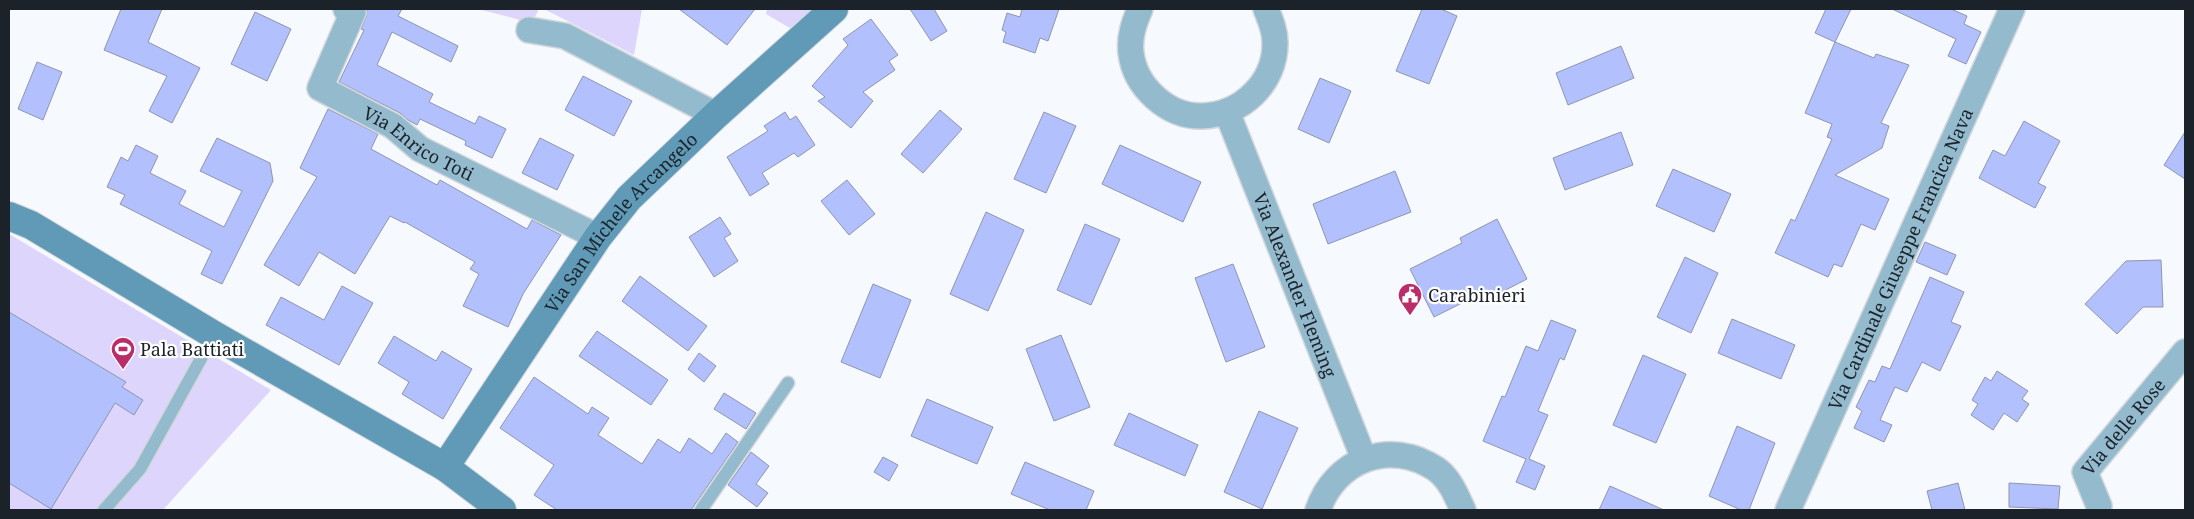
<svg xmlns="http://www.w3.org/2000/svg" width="2194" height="519" font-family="'Noto Serif',serif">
	<rect width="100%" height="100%" fill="#f6f9fe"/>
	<g fill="#ded5fc">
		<polygon points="478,9 539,9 532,23"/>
		<polygon points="544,9 642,9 634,55"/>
		<polygon points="767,9 815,9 790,28 766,14"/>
		<polygon points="9,234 271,390 163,510 9,510"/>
	</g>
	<g fill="#b2c1fe" stroke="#8f95ad">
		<polygon points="121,9 162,9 148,42 200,68 172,123 149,111 167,76 104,50"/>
		<polygon points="367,9 402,9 398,16 458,46 451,62 392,32 377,65 433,94 429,102 475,124 479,116 506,129 492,158 465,145 466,141 420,119 417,125 408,120 400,113 339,82 364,30 361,29 366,17"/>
		<polygon points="679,9 755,9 727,45"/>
		<polygon points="910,9 934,9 947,31 931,41"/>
		<polygon points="1022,9 1059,9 1048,41 1040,38 1035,53 1003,42 1006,32 1002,30 1007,13 1020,17"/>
		<polygon points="1422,9 1441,9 1457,16 1429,84 1396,71"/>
		<polygon points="1826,9 1851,9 1835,42 1815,33"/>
		<polygon points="1892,9 1951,9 1967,16 1964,24 1981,32 1966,64 1948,56 1956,39"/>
		<polygon points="255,12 291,29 267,81 231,64"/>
		<polygon points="871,19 898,55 889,61 895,70 863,92 873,101 851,128 818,101 825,97 812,86 848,45 843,39"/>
		<polygon points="1835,42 1874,58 1876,54 1909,65 1881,123 1889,126 1882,148 1835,175 1889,199 1875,230 1861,224 1842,267 1834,264 1828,277 1775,253 1791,219 1795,221 1832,139 1827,137 1832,124 1805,113"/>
		<polygon points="1621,46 1634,78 1568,105 1556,73"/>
		<polygon points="37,62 62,72 43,120 18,109"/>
		<polygon points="583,76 632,101 614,136 565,110"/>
		<polygon points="1320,78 1351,91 1329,143 1298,129"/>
		<polygon points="328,109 378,134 371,149 437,185 440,180 527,229 532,220 561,235 523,294 508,327 463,306 479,274 470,269 475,262 405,222 404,223 390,216 355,274 319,252 299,286 264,265 317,177 300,168"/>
		<polygon points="940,110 962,129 923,173 901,154"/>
		<polygon points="785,112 790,120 796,116 815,145 798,157 794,153 762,173 769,184 750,196 727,157 768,131 764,126"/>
		<polygon points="1044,112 1076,126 1046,193 1014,179"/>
		<polygon points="2024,121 2060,141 2038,183 2046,187 2035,208 1979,178 1993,150 2005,156"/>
		<polygon points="1621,132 1633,165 1565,190 1553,158"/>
		<polygon points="2185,132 2185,179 2164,165"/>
		<polygon points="217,138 270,163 273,181 222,284 201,274 212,251 120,204 125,195 107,187 121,157 128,161 136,145 158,156 150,173 186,191 179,204 224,227 242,191 200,171"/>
		<polygon points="540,138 574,155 557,190 522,173"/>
		<polygon points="1120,145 1201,182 1183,222 1102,184"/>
		<polygon points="1673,169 1731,194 1714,232 1656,206"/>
		<polygon points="1395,171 1411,212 1328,244 1313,204"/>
		<polygon points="847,180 875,214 849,235 821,201"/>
		<polygon points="986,212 1024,230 988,311 950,294"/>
		<polygon points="720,217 731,234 724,238 738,261 714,277 689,237"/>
		<polygon points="1497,219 1527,279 1488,299 1484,292 1434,317 1410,269 1462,243 1460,238"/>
		<polygon points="1085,224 1120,239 1091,305 1057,290"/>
		<polygon points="1925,242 1956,255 1947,275 1916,262"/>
		<polygon points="1685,257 1718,273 1691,333 1657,317"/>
		<polygon points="2161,260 2163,307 2143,307 2117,334 2085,304 2126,261"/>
		<polygon points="1233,264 1265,347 1226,362 1195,278"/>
		<polygon points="640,276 707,326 688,351 622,301"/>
		<polygon points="1930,277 1964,292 1951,322 1961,326 1940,371 1922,362 1907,392 1895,387 1880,420 1892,425 1884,442 1854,428 1862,411 1856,407 1869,380 1875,382 1882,366 1890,369"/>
		<polygon points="873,284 911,300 880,378 841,362"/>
		<polygon points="342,286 373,303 339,365 266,325 281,297 324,320"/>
		<polygon points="9,312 126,382 122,387 143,400 134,415 115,403 51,509 9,483"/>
		<polygon points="1732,319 1795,345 1781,379 1718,353"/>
		<polygon points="1551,320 1576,330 1564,360 1560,358 1538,411 1548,415 1529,459 1545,466 1535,490 1516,482 1526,459 1483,441 1502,396 1505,397 1526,346 1538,351"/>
		<polygon points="597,331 668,380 651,405 579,356"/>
		<polygon points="1061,335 1090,407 1054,421 1026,349"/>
		<polygon points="394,336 436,361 442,351 472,369 443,419 402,394 409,382 378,363"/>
		<polygon points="699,353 716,366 704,382 688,369"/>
		<polygon points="1643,355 1686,374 1656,443 1613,425"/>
		<polygon points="1997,371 2028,391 2022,399 2029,404 2017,422 2004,413 1993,430 1971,415 1978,404 1972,400 1985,377 1991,381"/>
		<polygon points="534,377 588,414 592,407 609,418 598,435 642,464 658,439 680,453 689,438 712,454 726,433 738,442 691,510 557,510 534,495 554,465 500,428"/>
		<polygon points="724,393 756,413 746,429 714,409"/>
		<polygon points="927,399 993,427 977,464 911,436"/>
		<polygon points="1259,411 1298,428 1262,509 1224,492"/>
		<polygon points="1129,413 1198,445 1185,476 1114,445"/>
		<polygon points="1737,426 1775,443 1749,510 1741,510 1709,496"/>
		<polygon points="751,452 769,466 756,484 768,493 757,507 728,485"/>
		<polygon points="883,457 898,465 889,481 874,472"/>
		<polygon points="1025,462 1094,491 1086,510 1050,510 1011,494"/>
		<polygon points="1958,483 1965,510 1932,510 1927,491"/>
		<polygon points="2009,483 2060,486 2058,509 2009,507"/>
		<polygon points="1610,486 1664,510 1599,510"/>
	</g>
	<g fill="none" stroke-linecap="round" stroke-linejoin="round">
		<defs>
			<g id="lane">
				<polyline points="104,510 140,469 214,335"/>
				<polyline points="701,510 788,383"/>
			</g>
			<g id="street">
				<path id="s1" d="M346,9L353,12L320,88L393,126L420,149L598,237"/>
				<path d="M1140,9C1134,23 1129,37 1131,53C1135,87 1168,117 1202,116C1242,115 1276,82 1275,42C1275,30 1270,19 1266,9"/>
				<polyline points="529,30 565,36 716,115"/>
				<path id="s2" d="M1227,112L1364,459"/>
				<path id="s3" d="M2099,506L2085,472L2185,352"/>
				<path d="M1318,510C1335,460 1390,438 1436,469C1450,479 1456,495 1463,510"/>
				<path id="s4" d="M1788,510L2012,9"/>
			</g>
			<g id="secondary">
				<polyline points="9,216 31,225 214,335 445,467 502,510"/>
				<path id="s5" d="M445,467L598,237L629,198L716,115L834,9"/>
			</g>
		</defs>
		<use href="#lane" stroke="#d3d7dc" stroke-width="15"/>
		<use href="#street" stroke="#d3d7dc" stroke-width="28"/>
		<use href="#secondary" stroke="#d3d7dc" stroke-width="30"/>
		<use href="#lane" stroke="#94bacd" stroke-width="12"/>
		<use href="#street" stroke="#94bacd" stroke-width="25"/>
		<use href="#secondary" stroke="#609ab7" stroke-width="28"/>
	</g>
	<defs>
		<symbol id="civic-pin" viewBox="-11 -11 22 30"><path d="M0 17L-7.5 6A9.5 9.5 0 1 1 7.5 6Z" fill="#b92e69" stroke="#fff"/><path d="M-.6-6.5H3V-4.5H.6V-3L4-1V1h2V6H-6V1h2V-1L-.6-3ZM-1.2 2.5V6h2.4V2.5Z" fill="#fff"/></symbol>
		<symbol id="stadium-pin" viewBox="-11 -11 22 30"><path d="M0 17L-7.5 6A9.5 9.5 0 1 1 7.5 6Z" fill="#b92e69" stroke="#fff"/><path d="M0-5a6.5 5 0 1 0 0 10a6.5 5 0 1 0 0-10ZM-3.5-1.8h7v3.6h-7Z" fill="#fff"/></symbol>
	</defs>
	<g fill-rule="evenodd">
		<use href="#civic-pin" x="1396" y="281" width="28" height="38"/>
		<use href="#stadium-pin" x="109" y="335" width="28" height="38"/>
	</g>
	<g text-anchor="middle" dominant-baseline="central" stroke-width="4.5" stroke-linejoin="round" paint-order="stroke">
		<g font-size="18" fill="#1b222a" stroke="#fff">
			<text stroke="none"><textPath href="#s1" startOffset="204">Via Enrico Toti</textPath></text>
			<text stroke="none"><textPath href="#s5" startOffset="302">Via San Michele Arcangelo</textPath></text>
			<text stroke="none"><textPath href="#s4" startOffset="275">Via Cardinale Giuseppe Francica Nava</textPath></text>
			<text stroke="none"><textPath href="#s2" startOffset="186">Via Alexander Fleming</textPath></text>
			<text stroke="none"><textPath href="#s3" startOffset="96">Via delle Rose</textPath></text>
		</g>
		<g font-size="18" fill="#1b222a" stroke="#fff" text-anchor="start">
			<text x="1428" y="295">Carabinieri</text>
			<text x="140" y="349">Pala Battiati</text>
		</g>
	</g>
	<rect width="2194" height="519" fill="none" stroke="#1b222a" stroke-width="20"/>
</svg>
